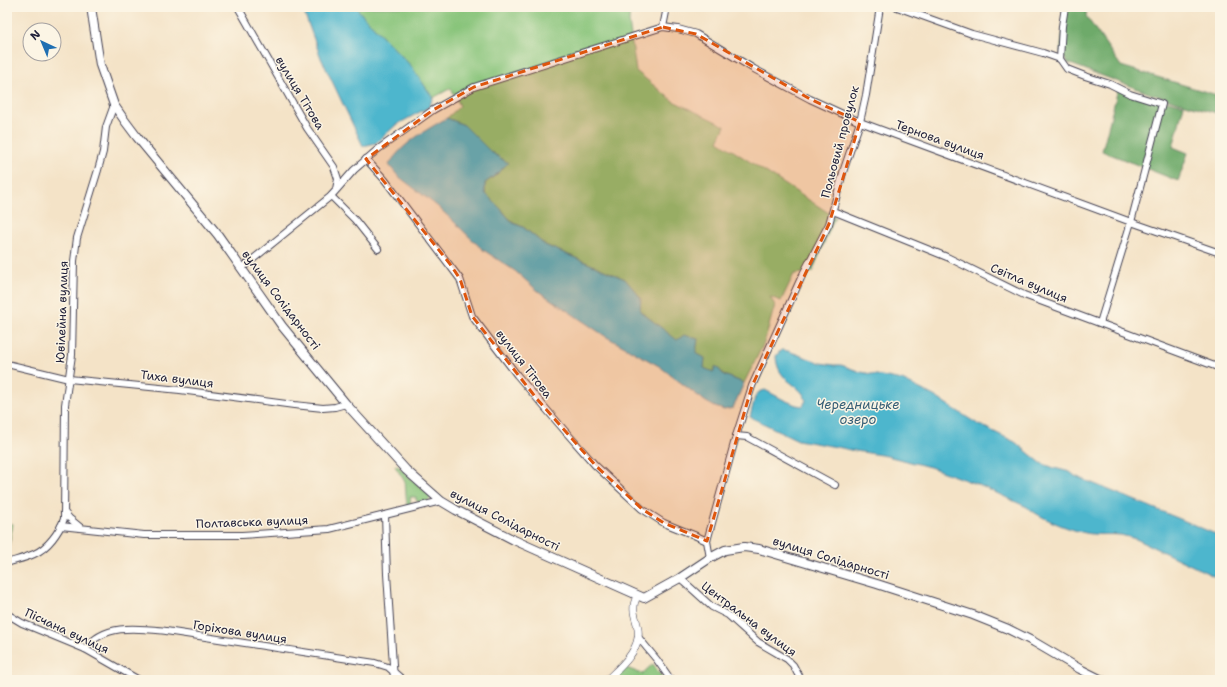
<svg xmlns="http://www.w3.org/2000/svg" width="1227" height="687" font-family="'Shantell Sans',sans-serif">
	<rect width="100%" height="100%" fill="#fcf5e5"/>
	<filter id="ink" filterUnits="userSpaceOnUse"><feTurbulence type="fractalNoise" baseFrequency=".025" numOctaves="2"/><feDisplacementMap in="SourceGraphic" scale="8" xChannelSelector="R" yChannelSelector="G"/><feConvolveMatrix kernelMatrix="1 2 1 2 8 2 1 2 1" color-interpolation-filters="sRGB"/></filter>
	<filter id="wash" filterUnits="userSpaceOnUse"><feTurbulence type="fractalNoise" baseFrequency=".012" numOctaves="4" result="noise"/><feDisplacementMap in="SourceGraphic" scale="16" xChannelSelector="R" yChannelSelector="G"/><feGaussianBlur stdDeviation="0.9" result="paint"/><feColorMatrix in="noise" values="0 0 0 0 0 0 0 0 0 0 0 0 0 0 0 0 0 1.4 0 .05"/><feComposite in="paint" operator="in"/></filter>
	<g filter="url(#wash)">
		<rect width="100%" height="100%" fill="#f4e3c7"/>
		<g fill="#88c47a" stroke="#55735a">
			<polygon points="356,7 630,7 629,22 636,71 673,101 725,126 718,141 835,217 812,272 794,274 781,301 770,297 775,305 764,343 744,383 724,375 716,366 713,372 703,368 677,341 640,311 625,279 545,245 523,227 513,223 500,208 485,193 485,183 496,175 507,163 491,152 464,125 447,118 460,106 451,88 433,98 411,66 363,16"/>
			<path d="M397,465L431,497C427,503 421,505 416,500V497H410L411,506L407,507L405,482L395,466Z"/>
			<polygon points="7,523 13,524 7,555"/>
			<polygon points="653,664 664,680 611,680 624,667 642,674"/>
		</g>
		<g fill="#6eaa6a" stroke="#486652">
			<polygon points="1066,7 1087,7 1086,16 1121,66 1220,96 1220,114 1151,94 1068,63 1060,52"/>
			<polygon points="1118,89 1184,105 1173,147 1188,153 1178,181 1102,151"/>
		</g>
		<g fill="#4eb6cd" stroke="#386c84">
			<polygon points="302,7 356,7 363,16 411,66 433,98 429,107 396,125 376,143 363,146 321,58"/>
			<path d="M447,118L464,125L491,152L508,163L496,175L485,183V193L500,208L513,223L523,227L545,245L625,279L641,298L640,311L677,340L684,335L698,339L696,353L705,358L704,368L713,372L716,366L724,375L744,383L733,408L724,410L715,407L706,402L659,366L605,336L538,291L515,271L482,249L451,219L437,206L398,176L389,165C400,145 427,129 447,118Z"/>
			<path d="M781,350L788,351L821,363L834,365H841L861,372L902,380L934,396L976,423L1015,442L1041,463L1054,468L1070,472L1075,476C1123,496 1172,515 1220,536V579L1136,539C1131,538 1126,536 1121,535C1112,534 1102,535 1093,534C1076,533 1039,518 1027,507L979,485L930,467L887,456L850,450L842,448L798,440L750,417L755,397L759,392L765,390L784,400L796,405L803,406L806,400C800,382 777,383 776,356Z"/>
		</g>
	</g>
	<g filter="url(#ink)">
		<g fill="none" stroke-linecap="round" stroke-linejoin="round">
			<defs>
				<g id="minor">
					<polyline points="238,7 307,128 334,167 338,179 336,189"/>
					<polyline points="897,7 972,34 1043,53 1060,59 1067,69 1085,76 1110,84 1130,94 1162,104 1131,222 1100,323"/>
					<polyline points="663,27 667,7"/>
					<polyline points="1060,59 1062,26 1065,7"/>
					<polyline points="366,159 385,180 460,279 472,316 517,375 565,431 595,465 642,509 664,523 694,535 707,541"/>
					<polyline points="331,196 355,220 378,249"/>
					<polyline points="833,211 947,257 1024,295 1220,368"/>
					<polyline points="242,268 331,196 354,170 377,150 433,110 474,87 663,27 678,29 696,34 754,69 810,99 860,122 1131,222 1220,253"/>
					<polyline points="7,364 69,379 180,390 294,405 323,408 335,407 346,404"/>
					<polyline points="736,436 747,437 835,485"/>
					<polyline points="64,512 69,518 80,527"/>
					<polyline points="385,515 387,574 394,680"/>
					<polyline points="61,526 144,535 242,535 329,529 441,501"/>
					<polyline points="710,558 707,541 736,436 752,386 801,278 829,224 844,169 860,122 866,95 880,7"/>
					<path d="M7,563C16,560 25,558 34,554C48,548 59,532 64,519L65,405L72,355L74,261L77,238L98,170L103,152L106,127L114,105"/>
					<polyline points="680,578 712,607 728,615 758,642 787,659 793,665 801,680"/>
					<polyline points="7,614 22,623 85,649 139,680"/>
					<polyline points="638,637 657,660 671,680"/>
					<path d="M85,649C104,623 138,628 166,631L375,663L388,667L403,680"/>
				</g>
				<path id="tertiary" d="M607,680C619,668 635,655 638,638C641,622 628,614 637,596"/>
				<polyline id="secondary" points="91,7 100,65 114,105 125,121 137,137 218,235 282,326 346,404 406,470 441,501 456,510 514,540 644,598 680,578 710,558 725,550 744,547 759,549 877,584 973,615 1008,629 1034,642 1080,669 1102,680"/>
			</defs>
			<use href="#minor" stroke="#423f50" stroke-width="8"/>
			<use href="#tertiary" stroke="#423f50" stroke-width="8"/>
			<use href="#secondary" stroke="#423f50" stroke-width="10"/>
			<use href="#minor" stroke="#fff" stroke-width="6"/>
			<use href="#tertiary" stroke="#fff" stroke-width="7"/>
			<use href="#secondary" stroke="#fff" stroke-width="8"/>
		</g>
	</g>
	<path fill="#de560e" fill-opacity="0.2" stroke="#de560e" stroke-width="3" stroke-dasharray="8 5" stroke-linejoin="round" d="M663,27L696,34L810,99L860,122L829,224L752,386L707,541L664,523L642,509L595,465L537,399L472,316L460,279L450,264L366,159L433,110L474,87Z"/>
	<g text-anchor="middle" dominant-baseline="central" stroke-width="3" stroke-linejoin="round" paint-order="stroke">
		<g font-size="12" fill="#22223b" stroke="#fcf5e5">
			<text transform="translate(300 93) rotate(59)">вулиця Тітова</text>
			<text transform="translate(940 140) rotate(20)">Тернова вулиця</text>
			<text transform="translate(840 142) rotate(-75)">Польовий провулок</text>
			<text transform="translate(1029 283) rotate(23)">Світла вулиця</text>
			<text transform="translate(281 300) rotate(53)">вулиця Солідарності</text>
			<text transform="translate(62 312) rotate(-88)">Ювілейна вулиця</text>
			<text transform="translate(524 364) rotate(52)">вулиця Тітова</text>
			<text transform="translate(177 379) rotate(7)">Тиха вулиця</text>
			<text transform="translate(505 520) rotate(27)">вулиця Солідарності</text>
			<text transform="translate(252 522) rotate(-2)">Полтавська вулиця</text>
			<text transform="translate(831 558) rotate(17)">вулиця Солідарності</text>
			<text transform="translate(749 619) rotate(37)">Центральна вулиця</text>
			<text transform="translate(67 631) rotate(25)">Пісчана вулиця</text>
			<text transform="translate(240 632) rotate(9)">Горіхова вулиця</text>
		</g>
		<g font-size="13" font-style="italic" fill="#345d75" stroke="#fcf5e5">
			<text x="858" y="404">Чередницьке<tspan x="858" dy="15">озеро</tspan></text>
		</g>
	</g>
	<rect width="1227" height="687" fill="none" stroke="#fcf5e5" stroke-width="24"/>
	<g transform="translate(42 42) rotate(316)"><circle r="19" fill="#fcf5e5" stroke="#a5a1a1"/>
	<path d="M0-3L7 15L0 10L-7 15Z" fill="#1f6fb2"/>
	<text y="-6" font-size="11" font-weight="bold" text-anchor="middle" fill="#22223b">N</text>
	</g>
</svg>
